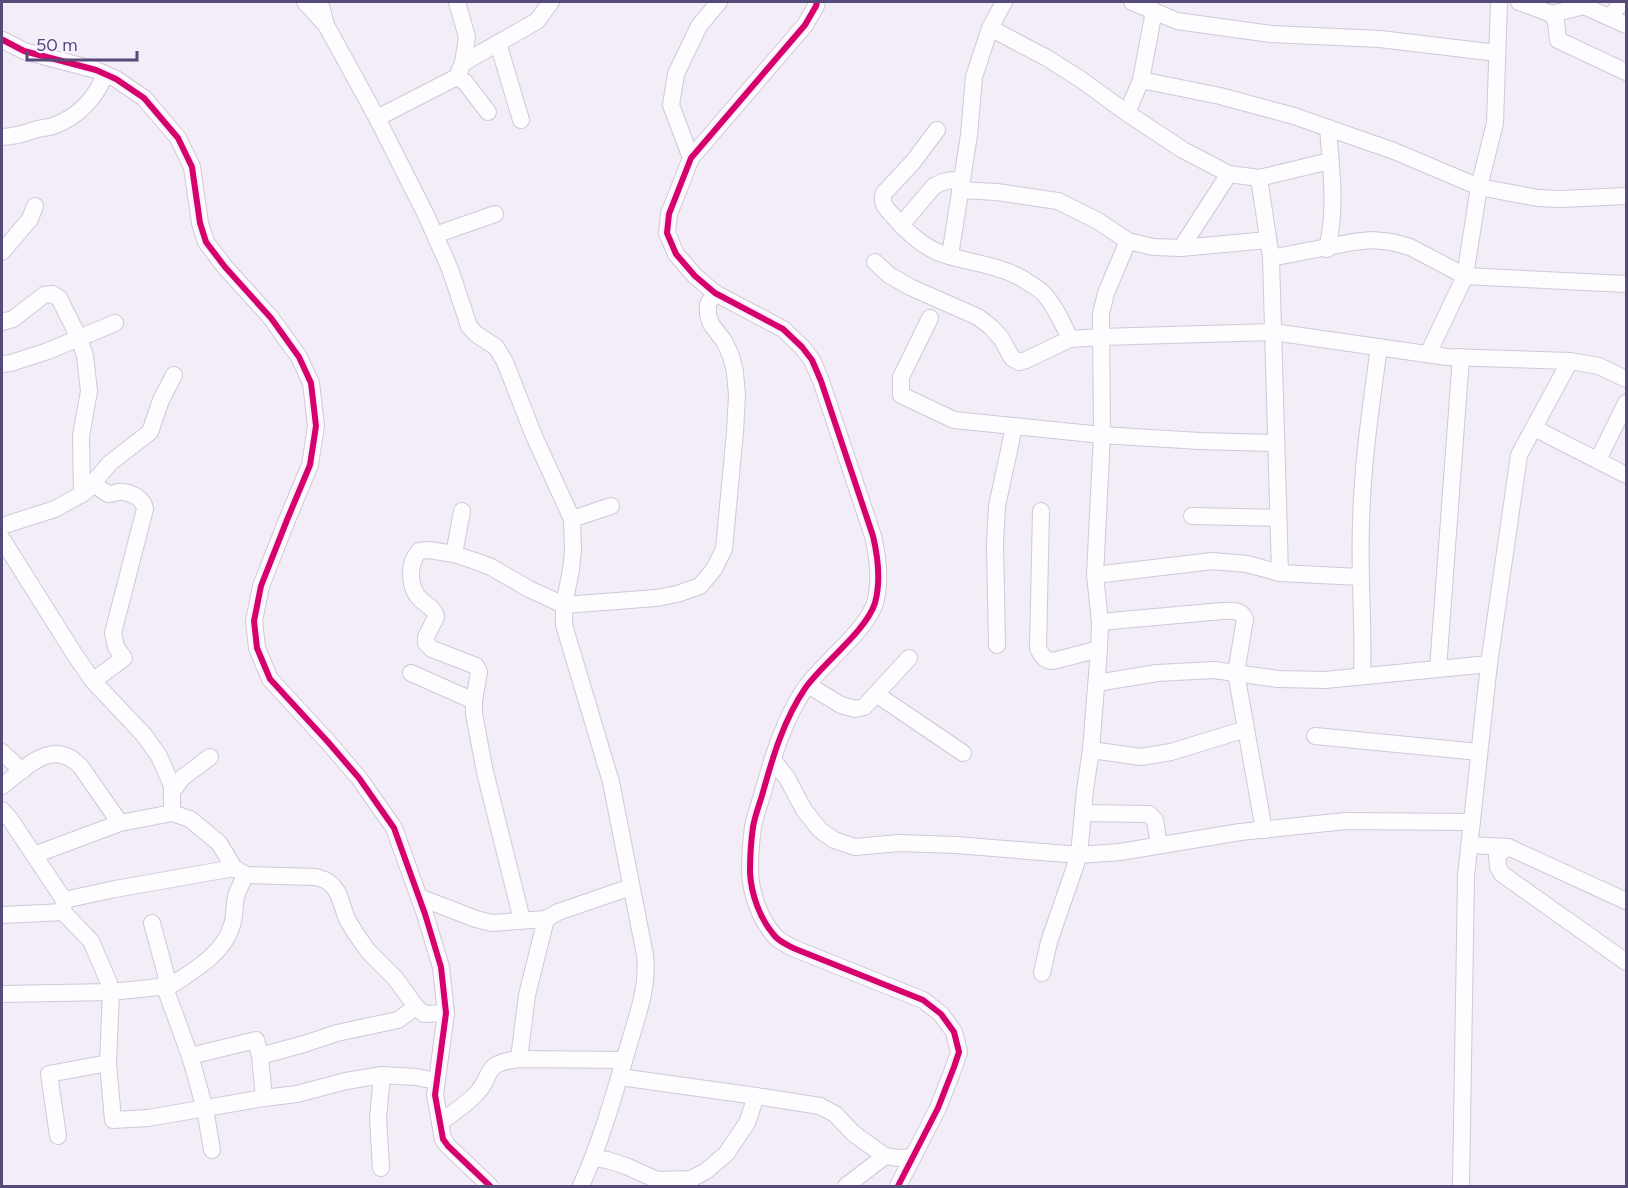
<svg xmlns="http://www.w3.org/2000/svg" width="1628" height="1188" font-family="Figtree,sans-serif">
	<rect width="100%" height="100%" fill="#f3edf8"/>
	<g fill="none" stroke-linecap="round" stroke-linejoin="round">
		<defs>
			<g id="street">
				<polyline points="305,2 323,22"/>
				<path d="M320,2L326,25L377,118L426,215L450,269L469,326L476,334L496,347L505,362L534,436L572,519L573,550L571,570L564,605V625L611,782L645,955C649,989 635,1022 626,1054C613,1099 600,1144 581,1186"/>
				<path d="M817,2L816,6L805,25L691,158L669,214L667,233L676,254L695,276L715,293L783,329L802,347L812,360L821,381L873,536C878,557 881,581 875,603C866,631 824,662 806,687C784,719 773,756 763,792C760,803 755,815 753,827C751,841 750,858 750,872C751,894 760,919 774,935C778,941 786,944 793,948L923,1000L941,1014L954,1032L959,1052L954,1067L938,1108L898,1186"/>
				<polyline points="1132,2 1177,21 1271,34 1380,39 1497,53"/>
				<polyline points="1519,2 1552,14 1556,22 1558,40 1626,72"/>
				<polyline points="1552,14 1584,6 1626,25"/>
				<polyline points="1610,17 1622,2"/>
				<polyline points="990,28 1047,58 1083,81 1127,113 1183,150 1229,174 1259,178 1330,161"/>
				<polyline points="3,40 24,51 96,70 116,79 144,98 178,138 192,167 200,223 206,242 225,267 271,318 299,357 311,383 316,426 310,465 287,520 261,586 254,621 257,648 270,679 328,742 359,778 394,828 425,914 441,967 446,1013 435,1095 443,1139 448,1146 490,1186"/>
				<polyline points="498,43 521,120"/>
				<polyline points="463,63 537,21 551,2"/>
				<polyline points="457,77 465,82 488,112"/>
				<polyline points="1141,80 1220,96 1294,116 1394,151 1479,187 1538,198 1560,199 1626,196"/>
				<polyline points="1127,113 1141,80 1154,11"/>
				<polyline points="377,118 457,77 463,63 467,37 457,2"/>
				<path d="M937,130L913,162L884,193C880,204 887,209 894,217C906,231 922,246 940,253C967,263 998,264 1023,279C1030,284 1040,289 1045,295C1056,308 1063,324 1070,339"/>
				<path d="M2,137C13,137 23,134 34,130C40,128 47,128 53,126C78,117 96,98 105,74"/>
				<polyline points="691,158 671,105 676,74 699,26 719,2"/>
				<polyline points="1259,178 1271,258 1280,573"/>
				<polyline points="960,190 997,192 1058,201 1098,221 1128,241 1153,247 1181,248 1268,240"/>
				<path d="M901,225L934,186C944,180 951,180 961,180"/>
				<polyline points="435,235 495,214"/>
				<polyline points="1181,248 1229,174"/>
				<path d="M1327,249C1337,209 1331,169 1328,128"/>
				<polyline points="2,252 30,219 35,206"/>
				<polyline points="950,256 969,135 974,77 990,28 1004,2"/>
				<polyline points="1271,258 1353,242 1372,240 1392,242 1410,247 1465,276 1626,284"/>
				<polyline points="875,262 889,275 910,287 978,317 991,327 1001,338 1012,358 1019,362 1026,360 1070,339 1101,337 1273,332 1447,357 1570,361 1599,366 1626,379"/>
				<polyline points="930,318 901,377 901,395 954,420 1102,435 1200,441 1276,443"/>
				<polyline points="2,322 13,319 44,295 52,294 59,298 79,338 85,356 89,391 81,436 82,494"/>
				<polyline points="1428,354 1465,276 1479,187 1495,123 1499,2"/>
				<polyline points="2,364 11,363 48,351 115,323"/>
				<polyline points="1534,428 1626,475"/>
				<polyline points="1598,460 1626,403"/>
				<path d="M92,483L108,494C114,494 118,491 123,492C132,493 144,499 145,509L113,633L116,647L124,658L93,681"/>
				<path d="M1041,511L1038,648C1041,655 1045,661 1053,661L1099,649"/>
				<polyline points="1192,516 1278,518"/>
				<polyline points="572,519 611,506"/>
				<polyline points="2,526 55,509 82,494 88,489 110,463 150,432 161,400 174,375"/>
				<polyline points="2,539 75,655 93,681 144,735 159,756 172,786 172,813 190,819 208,834 219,843 234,868 246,875 316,877 325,880 332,885 338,893 347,919 356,934 368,951 395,978 416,1007 424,1014 446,1013"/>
				<polyline points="454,554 462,511"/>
				<polyline points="1095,575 1212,561 1247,564 1280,573 1360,577"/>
				<path d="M1100,622L1222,611C1231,611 1241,609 1245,619L1236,673L1264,830"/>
				<polyline points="997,645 995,544 997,506 1014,427"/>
				<polyline points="1438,669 1461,357"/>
				<polyline points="411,673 474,701 474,714 485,772 522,920"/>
				<path d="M1362,676C1364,626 1359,575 1361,525C1362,465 1371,406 1379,347"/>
				<polyline points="1097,683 1157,673 1214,670 1278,679 1325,680 1489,664"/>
				<polyline points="808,685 841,705 855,709 864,707 909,658"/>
				<polyline points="876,694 963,753"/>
				<path d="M474,701L479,672L476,666L432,649L426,643V637L436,617C434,607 427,606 421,600C408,588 408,564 419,551L429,550L454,554L475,561L491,567L529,589L564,605L656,598L677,594L700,586L714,569L724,549L735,432L737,395L735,372L731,356L724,341L711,324L708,315V304L715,293"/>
				<polyline points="1315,736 1479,752"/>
				<polyline points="1091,750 1141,757 1171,752 1246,729"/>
				<polyline points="2,752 22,771"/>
				<polyline points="773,760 787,778 804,810 820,830 834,840 855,847 899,843 956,845 1079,855 1120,852 1240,832 1346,821 1472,822"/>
				<path d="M2,786C26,768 53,736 81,767L120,823"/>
				<polyline points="172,786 175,788 182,778 210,757"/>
				<polyline points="2,810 10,819 64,900 63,912 91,941 109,983 111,992 108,1063 113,1120 148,1118 264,1098 297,1094 346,1081 382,1075 416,1077 436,1081"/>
				<polyline points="1083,813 1149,814 1155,820 1159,845"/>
				<polyline points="1469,845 1508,847 1626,901"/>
				<polyline points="1508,847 1497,855 1498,867 1502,874 1626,962"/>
				<polyline points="34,855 120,823 172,813"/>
				<polyline points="419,897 476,919 492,923 546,919 558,912 631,887"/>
				<polyline points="64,900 115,889 234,868"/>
				<polyline points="2,915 63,912"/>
				<polyline points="152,923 168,982"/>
				<polyline points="1042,973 1049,942 1079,855 1085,790 1091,750 1099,649 1100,622 1095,575 1102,435 1101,314 1106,293 1128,241"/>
				<polyline points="164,985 190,1056 205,1109 212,1150"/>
				<path d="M2,994L111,992L159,987L168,982L173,984C195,970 225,952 232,925C235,916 234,906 236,897C238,889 242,882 246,875"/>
				<polyline points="190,1056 256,1040 260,1056 264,1098"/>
				<polyline points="260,1056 304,1044 337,1033 398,1020 416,1007"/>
				<polyline points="519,1059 527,995 546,919"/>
				<polyline points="620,1077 756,1096 820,1106 835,1114 853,1133 868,1144 885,1156 899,1158 913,1157"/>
				<path d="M440,1123C451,1114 464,1106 474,1096C496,1075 479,1064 519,1059L624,1060"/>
				<polyline points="58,1136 49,1074 108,1063"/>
				<polyline points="594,1158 607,1160 626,1166 657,1180 691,1179 706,1171 726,1154 747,1123 756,1096"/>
				<polyline points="381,1168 378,1118 382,1075"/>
				<polyline points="846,1186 885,1156"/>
				<polyline points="1461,1186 1466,876 1489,664 1519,455 1570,361"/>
			</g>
		</defs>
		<use href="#street" stroke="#cfc9d8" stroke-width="18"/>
		<use href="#street" stroke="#fdfcfe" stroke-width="16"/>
		<defs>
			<g id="cycleway">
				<path d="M817,2L816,6L805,25L691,158L669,214L667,233L676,254L695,276L715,293L783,329L802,347L812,360L821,381L873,536C878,557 881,581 875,603C866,631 824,662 806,687C784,719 773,756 763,792C760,803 755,815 753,827C751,841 750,858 750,872C751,894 760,919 774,935C778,941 786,944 793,948L923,1000L941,1014L954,1032L959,1052L954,1067L938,1108L898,1186"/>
				<polyline points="3,40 24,51 96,70 116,79 144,98 178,138 192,167 200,223 206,242 225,267 271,318 299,357 311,383 316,426 310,465 287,520 261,586 254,621 257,648 270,679 328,742 359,778 394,828 425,914 441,967 446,1013 435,1095 443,1139 448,1146 490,1186"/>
			</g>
		</defs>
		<use href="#cycleway" stroke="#f7f0ff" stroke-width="10"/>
		<use href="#cycleway" stroke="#d6006c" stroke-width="6"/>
	</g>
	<rect width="1628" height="1188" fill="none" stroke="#564a7a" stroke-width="6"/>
	<path d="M27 51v9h110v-9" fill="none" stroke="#564a7a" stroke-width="3"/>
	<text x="36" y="51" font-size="18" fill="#564a7a" stroke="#f7f0ff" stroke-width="4.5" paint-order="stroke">50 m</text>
</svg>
